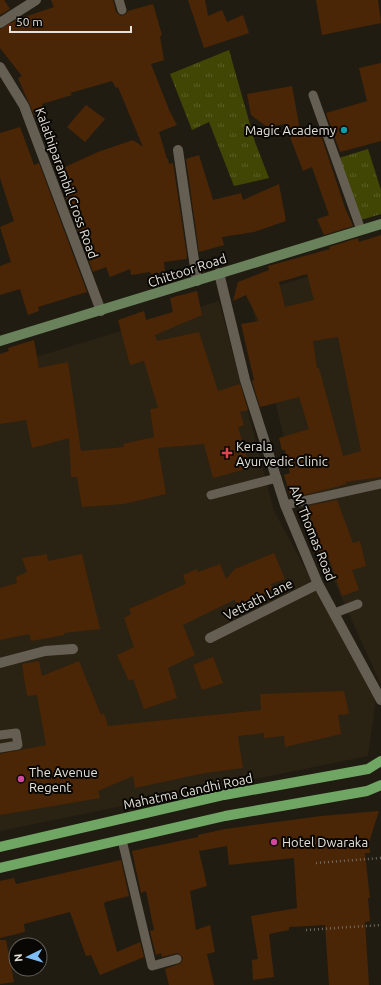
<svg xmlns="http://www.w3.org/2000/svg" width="381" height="985" font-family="Ubuntu,sans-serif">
	<defs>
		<pattern id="grass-tufts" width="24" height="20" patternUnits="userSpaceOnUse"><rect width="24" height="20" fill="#414604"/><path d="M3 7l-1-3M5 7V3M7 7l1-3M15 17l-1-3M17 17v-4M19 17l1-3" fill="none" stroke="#5c6028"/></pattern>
	</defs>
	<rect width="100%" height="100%" fill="#211c12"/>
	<g fill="#2a2212">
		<polygon points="381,255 381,685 301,508 249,294"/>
		<polygon points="219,301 274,511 376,699 368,756 0,831 0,368"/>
	</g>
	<g fill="url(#grass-tufts)">
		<polygon points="229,50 255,142 269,178 234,186 209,122 192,130 170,74"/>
		<polygon points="368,149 381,190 381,214 361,220 339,158"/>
	</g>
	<g fill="#4b2606" fill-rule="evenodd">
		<polygon points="0,0 4,0 10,9 0,15"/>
		<polygon points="51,0 113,0 116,12 121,16 126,14 128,11 153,4 162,35 160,36 164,60 151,64 170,112 177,125 159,132 167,159 168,159 169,164 173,163 187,256 186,259 164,262 165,272 151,274 150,272 131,275 130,269 110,277 106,267 93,272 56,171 98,152 133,140 143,147 118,87 116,88 112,81 70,93 72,95 42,104 44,110 34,115 18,78 22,76 0,48 0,29 16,20 54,7"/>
		<polygon points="188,0 205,0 208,16 222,10 227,22 243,15 249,33 204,48"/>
		<polygon points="316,0 378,0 381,23 322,35"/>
		<polygon points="381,63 381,141 340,152 326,113 367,101 359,68"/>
		<polygon points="292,86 301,136 319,129 345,208 353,226 324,235 317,219 329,215 312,167 303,171 285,124 267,127 251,115 247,94"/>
		<polygon points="86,105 105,119 85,142 67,127"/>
		<polygon points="20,127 34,165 39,163 87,292 38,307 39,311 28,315 20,289 0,295 0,266 11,262 0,227 14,221 0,178 0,133"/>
		<polygon points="199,155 213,200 241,193 243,200 279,184 286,221 254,232 222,237 224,245 199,252 186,159"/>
		<path d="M381,235V477L346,482V484L332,488L291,498L284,475L290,473L285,450H282L279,438L309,429L299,397L260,407L252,381L254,380L241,324L259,321L246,295L233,301L238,282L269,270L268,266L330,249L329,247L358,238L359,242ZM307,274L314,300L285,307L279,282ZM338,337L361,451L343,456L319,368H317L313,341Z"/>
		<polygon points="197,291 202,315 155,335 157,341 199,332 218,391 240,384 248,410 240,412 244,425 238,427 250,468 213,478 204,444 158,448 166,494 124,504 82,507 77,477 71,477 69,438 32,448 26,420 0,424 0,354 9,351 8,348 34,340 39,368 68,362 81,451 124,447 123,444 154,437 150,409 158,408 144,361 130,365 118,320 144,311 146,320 173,312 170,298"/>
		<polygon points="337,500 353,543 360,541 366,566 352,570 359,590 342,596 326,550 317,553 303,507"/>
		<polygon points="274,553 285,579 271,584 273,590 261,596 246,613 234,600 183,625 195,655 168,668 177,698 144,709 133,679 129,681 117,655 134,647 124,618 131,614 129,609 186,584 183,575 197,569 198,572 220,564 226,579 235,569"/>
		<polygon points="47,554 48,561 82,554 100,629 64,633 64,635 31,641 29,634 0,640 0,588 17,583 16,577 27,572 22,558"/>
		<polygon points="213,657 223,683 202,690 193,665"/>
		<polygon points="39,661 42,676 79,661 101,715 104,713 108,726 261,710 260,694 344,691 349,714 338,715 341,734 285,747 284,736 264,738 264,733 238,736 243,768 205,773 135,788 133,776 98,791 100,798 0,815 0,754 46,745 37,695 27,696 22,664"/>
		<polygon points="379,811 369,842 370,853 365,853 370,898 368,898 370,921 365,922 369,985 329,985 325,925 289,927 289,930 269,934 274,977 253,980 252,960 258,959 251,916 297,908 294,858 229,865 227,846 199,851 207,886 190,891 196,930 210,925 215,952 207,954 214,985 169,985 165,969 181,963 183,958 178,953 162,957 161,953 156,955 150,931 154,930 146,891 141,893 132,851 198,837 198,835 225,829 321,816"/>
		<polygon points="121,860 129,896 105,902 104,904 117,952 140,942 144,957 100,975 91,955 86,956 70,912 24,924 25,932 0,938 0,881 14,878 16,884"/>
		<polygon points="0,940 6,940 14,982 0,984"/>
	</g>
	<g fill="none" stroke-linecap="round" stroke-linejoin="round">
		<g stroke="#706c63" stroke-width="2.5" stroke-dasharray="1 3" stroke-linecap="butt">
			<polyline points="316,863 381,858"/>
			<polyline points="306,930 381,925"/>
		</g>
		<g stroke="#655f53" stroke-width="9">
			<polyline points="119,0 122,10"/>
			<polyline points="313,95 361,230"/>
			<polyline points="211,495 277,478"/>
			<polyline points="285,505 381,484"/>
			<polyline points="335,613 358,604"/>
			<polyline points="0,735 16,733 18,745 0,748"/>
			<polyline points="122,840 152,966 177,959"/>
		</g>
		<g stroke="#655f53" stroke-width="10">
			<polyline points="0,23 36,0"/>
			<polyline points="0,67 24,106 101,311"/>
			<polyline points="178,150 197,281"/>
			<polyline points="219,273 245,380 285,505 318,584 381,700"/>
			<polyline points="210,638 318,584"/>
			<polyline points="0,663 45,651 73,649"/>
		</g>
		<polyline stroke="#6a825b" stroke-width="10" points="0,341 381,224"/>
		<g stroke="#70a664" stroke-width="10">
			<polyline points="0,847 224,795 368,769 381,761"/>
			<polyline points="0,868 225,816 367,791 381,785"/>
		</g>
	</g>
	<circle fill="#0f9aa8" stroke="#090704" stroke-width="1.5" cx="344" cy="130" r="4"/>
	<path fill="#e0444e" stroke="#090704" stroke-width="1.5" d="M225 447h4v4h4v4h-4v4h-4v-4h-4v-4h4z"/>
	<g fill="#d1479c" stroke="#090704" stroke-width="1.5">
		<circle cx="21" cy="779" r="4"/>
		<circle cx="274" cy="842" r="4"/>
	</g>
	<g text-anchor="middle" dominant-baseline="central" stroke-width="4" stroke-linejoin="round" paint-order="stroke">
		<g font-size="13" fill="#e5e2db" stroke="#090704" text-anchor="start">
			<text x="336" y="130" text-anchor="end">Magic Academy</text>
			<text x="236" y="446">Kerala<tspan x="236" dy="15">Ayurvedic Clinic</tspan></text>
			<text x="29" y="772">The Avenue<tspan x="29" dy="15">Regent</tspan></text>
			<text x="282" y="842">Hotel Dwaraka</text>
		</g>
		<g font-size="13" fill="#e5e2db" stroke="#090704">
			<text transform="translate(67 183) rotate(70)">Kalathiparambil Cross Road</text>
			<text transform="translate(187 270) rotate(-18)">Chittoor Road</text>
			<text transform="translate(313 533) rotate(68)">AM Thomas Road</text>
			<text transform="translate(258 599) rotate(-27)">Vettath Lane</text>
			<text transform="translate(188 791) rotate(-12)">Mahatma Gandhi Road</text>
		</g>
	</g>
	<g transform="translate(28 957) rotate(265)"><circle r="19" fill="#090704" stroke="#615f5a"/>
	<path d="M0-3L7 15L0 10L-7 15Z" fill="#7dbef9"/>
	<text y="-6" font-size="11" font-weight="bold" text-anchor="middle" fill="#e5e2db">N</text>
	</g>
	<path d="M10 26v6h121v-6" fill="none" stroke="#e5e2db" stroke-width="2"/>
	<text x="16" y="26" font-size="12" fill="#e5e2db" stroke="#090704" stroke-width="3" paint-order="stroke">50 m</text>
</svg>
